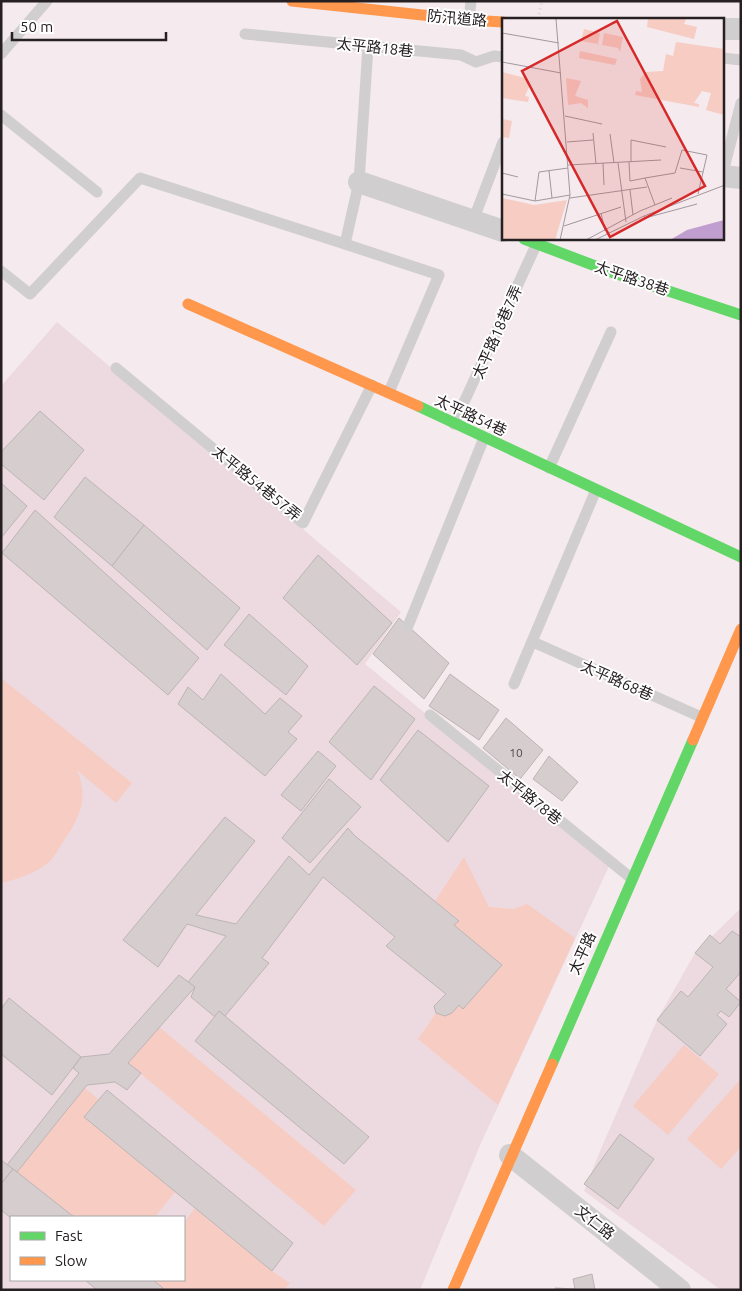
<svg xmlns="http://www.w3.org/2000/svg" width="742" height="1291" font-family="Ubuntu,'Noto Sans TC',sans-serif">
	<rect width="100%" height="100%" fill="#f5eaed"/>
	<g fill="#eddae0" fill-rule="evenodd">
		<path d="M57,322L401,612L365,664L610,864L481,1143L420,1290H1V386ZM11,1217H184V1280H11Z"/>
		<polygon points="741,908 741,1290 721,1290 584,1191 600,1151 657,1020 695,953"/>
	</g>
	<g fill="#f6ccc3">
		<path d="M1,678L132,783L116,803L77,770C89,798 80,818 63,842C59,848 55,856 50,861C37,873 18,879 1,883Z"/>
		<path d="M464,857L489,907L514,909L527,904L575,938L498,1105L418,1039L436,1013C447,1017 451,1014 459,1005L463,1009L502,965L454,925L459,920L435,901Z"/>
		<polygon points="159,1027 356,1190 324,1226 128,1063"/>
		<polygon points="684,1045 719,1074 668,1135 633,1106"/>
		<polygon points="741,1079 741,1147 721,1169 687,1139"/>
		<polygon points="85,1088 99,1100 85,1117 175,1192 155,1217 74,1217 17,1172"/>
		<polygon points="195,1208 272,1271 290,1283 284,1290 164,1290 152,1280 184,1280 184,1223"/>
	</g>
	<g fill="#d5cdce" stroke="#bcb4b5">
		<polygon points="40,411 84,450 44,500 1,464 1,452"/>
		<polygon points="85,477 144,525 112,566 54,517"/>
		<polygon points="1,483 27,506 1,538"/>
		<polygon points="35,510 199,658 168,695 2,553"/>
		<polygon points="144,525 240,608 207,650 112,566"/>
		<polygon points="318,555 392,623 357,665 283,598"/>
		<polygon points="249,614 308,666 286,695 224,645"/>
		<polygon points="399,618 449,663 424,699 373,654"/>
		<polygon points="221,674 265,714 280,698 302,716 288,732 297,739 265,776 178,704 188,687 203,700"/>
		<polygon points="450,674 499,710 479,740 429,706"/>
		<polygon points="374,686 415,719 371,780 329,742"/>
		<polygon points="506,718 543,750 520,779 483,748"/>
		<polygon points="418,730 489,786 448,842 380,780"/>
		<polygon points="318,751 336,766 301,811 281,795"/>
		<polygon points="549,756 578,782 562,801 533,779"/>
		<polygon points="329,779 361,807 310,863 282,838"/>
		<polygon points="225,817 255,841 196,915 236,924 289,856 309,875 348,828 354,835 459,921 454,925 502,965 463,1009 459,1005 452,1013 445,1016 436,1013 434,1006 446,994 386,946 395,937 323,877 262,958 269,963 225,1016 219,1011 215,1017 191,997 195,987 188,982 226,936 187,924 158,967 123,940"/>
		<polygon points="732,931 741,937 741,972 726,989 741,1002 729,1017 721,1011 717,1015 727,1024 700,1056 657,1020 681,991 688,997 713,967 695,953 710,935 720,944"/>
		<polygon points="179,975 195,987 128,1063 141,1073 127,1090 115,1082 87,1085 17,1172 7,1165 79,1073 73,1068 81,1057 109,1054"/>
		<polygon points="9,998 81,1057 52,1095 1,1054 1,1009"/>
		<polygon points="219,1011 369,1137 344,1164 195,1041"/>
		<polygon points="107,1090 293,1243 272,1271 84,1117"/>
		<polygon points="620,1134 654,1159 618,1209 584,1184"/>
		<polygon points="1,1160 13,1169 1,1184"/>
		<polygon points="13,1169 17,1172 74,1217 11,1218 1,1210 1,1184"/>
		<polygon points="592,1274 595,1290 556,1290 555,1288 575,1289 573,1279"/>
		<polygon points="85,1280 153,1280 163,1288 161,1290 97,1290"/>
	</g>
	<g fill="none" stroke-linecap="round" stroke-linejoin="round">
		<polyline stroke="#d9d6d7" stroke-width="3" stroke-dasharray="1 4" stroke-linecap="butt" points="538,19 542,1"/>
		<g stroke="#d0cece" stroke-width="11">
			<polyline points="469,20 471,1"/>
			<polyline points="245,34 461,55 476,62 494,56 503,57"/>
			<polyline points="368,47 359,182 345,244 439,275 389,392"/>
			<polyline points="1,54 47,1"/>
			<polyline points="723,58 741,60"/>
			<polyline points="1,115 97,192"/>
			<polyline points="723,172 741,103"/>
			<polyline points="473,221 503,142"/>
			<polyline points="1,271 30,294 140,178 345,244"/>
			<polyline points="116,368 303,523 372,385"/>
			<polyline points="454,424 537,243"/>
			<polyline points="549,468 611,332"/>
			<polyline points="408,626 484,438"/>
			<polyline points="533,642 701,717"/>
			<polyline points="514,684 596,490"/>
			<polyline points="430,715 631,878"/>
		</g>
		<g stroke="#d0cece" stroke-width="22">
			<polyline points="723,29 741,29"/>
			<polyline points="723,176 741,178"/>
			<polyline points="359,182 503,231"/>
			<polyline points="510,1155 680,1290"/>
		</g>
		<g stroke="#63d668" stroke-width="11">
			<polyline points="524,239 614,273 741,315"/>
			<polyline points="418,406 741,557"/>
			<polyline points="552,1064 693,740"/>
		</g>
		<g stroke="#ff974d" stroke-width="11">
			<polyline points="292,1 469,20 503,22"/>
			<polyline points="188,304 418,406"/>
			<polyline points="693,740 741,629"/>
			<polyline points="453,1290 552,1064"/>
		</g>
	</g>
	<g text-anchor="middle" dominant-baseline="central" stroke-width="4" stroke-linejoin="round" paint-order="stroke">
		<g font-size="12" fill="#524b4d">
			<text x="516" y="752">10</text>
		</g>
		<g font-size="15" fill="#262022" stroke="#fff">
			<text transform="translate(457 18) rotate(5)">防汛道路</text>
			<text transform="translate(375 47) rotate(6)">太平路18巷</text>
			<text transform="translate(632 278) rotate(19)">太平路38巷</text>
			<text transform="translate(497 332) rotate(-66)">太平路18巷7弄</text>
			<text transform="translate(471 415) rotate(25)">太平路54巷</text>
			<text transform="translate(257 483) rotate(39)">太平路54巷57弄</text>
			<text transform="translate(617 680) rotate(24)">太平路68巷</text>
			<text transform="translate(530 797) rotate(39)">太平路78巷</text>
			<text transform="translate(582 953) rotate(-66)">太平路</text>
			<text transform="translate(595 1222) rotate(38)">文仁路</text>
		</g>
	</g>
	<g transform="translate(502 18)">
		<rect width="222" height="222" fill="#f5eaed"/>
		<path d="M146,1H184L182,6L195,9L192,21L145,9ZM82,11L98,15L96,26L79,23ZM102,15L121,19L118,34L116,30L100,27ZM174,24L222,31V97L204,92L209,75L200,73L192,85L197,86V89L133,77L134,73L140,74L138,61L144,54L161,53L164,36L171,38ZM78,33L115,41L113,47L77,40ZM0,54L23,60L27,69L23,78L27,79L26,84L0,80ZM64,60L79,63L73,78L86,82V90L79,85L66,87ZM0,101L10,103L7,120L0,119ZM0,180L32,187L65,182L53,222H0Z" fill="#f6ccc3"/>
		<path d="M222,202V222H168L185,212Z" fill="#c09ecf"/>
		<path fill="none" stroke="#a2999c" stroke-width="1" d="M54,1L68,177L58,222M0,15L57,25M0,44L59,55M63,98L100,106M91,115L94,146M108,116L112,145M65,124L91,122M127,144L128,163L143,160L153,187M129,144V122L164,129M101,145L102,167M116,145L124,204M66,147L159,142M178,150L201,154M47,153L50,180M0,155L16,159M143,160L173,155L180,132L205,137L196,176M128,172L131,197M0,176L33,183L68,177M68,180L145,169M33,183L37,154L66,150M99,195L103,213M142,198L143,200L195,186M62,208L119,189M84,222L138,193L170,180M93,222L142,198L223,167"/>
		<path fill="#d62828" fill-opacity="0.15" stroke="#d62828" stroke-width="2.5" d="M115,3L203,168L108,219L20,53Z"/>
		<rect width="222" height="222" fill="none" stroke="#262022" stroke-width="2.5"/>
	</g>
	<rect width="742" height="1291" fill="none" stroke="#262022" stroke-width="5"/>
	<rect x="10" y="1216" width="175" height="65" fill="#ffffff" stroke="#a8a6a7"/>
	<rect x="20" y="1232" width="25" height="8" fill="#63d668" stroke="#a8a6a7"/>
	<text x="55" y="1241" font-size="15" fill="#262022">Fast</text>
	<rect x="20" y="1257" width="25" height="8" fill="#ff974d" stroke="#a8a6a7"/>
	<text x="55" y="1266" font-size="15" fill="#262022">Slow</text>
	<path d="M12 32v8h154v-8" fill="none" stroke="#262022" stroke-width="2.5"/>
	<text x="20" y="32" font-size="15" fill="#262022" stroke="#ffffff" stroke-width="4" paint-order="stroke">50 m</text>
</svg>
